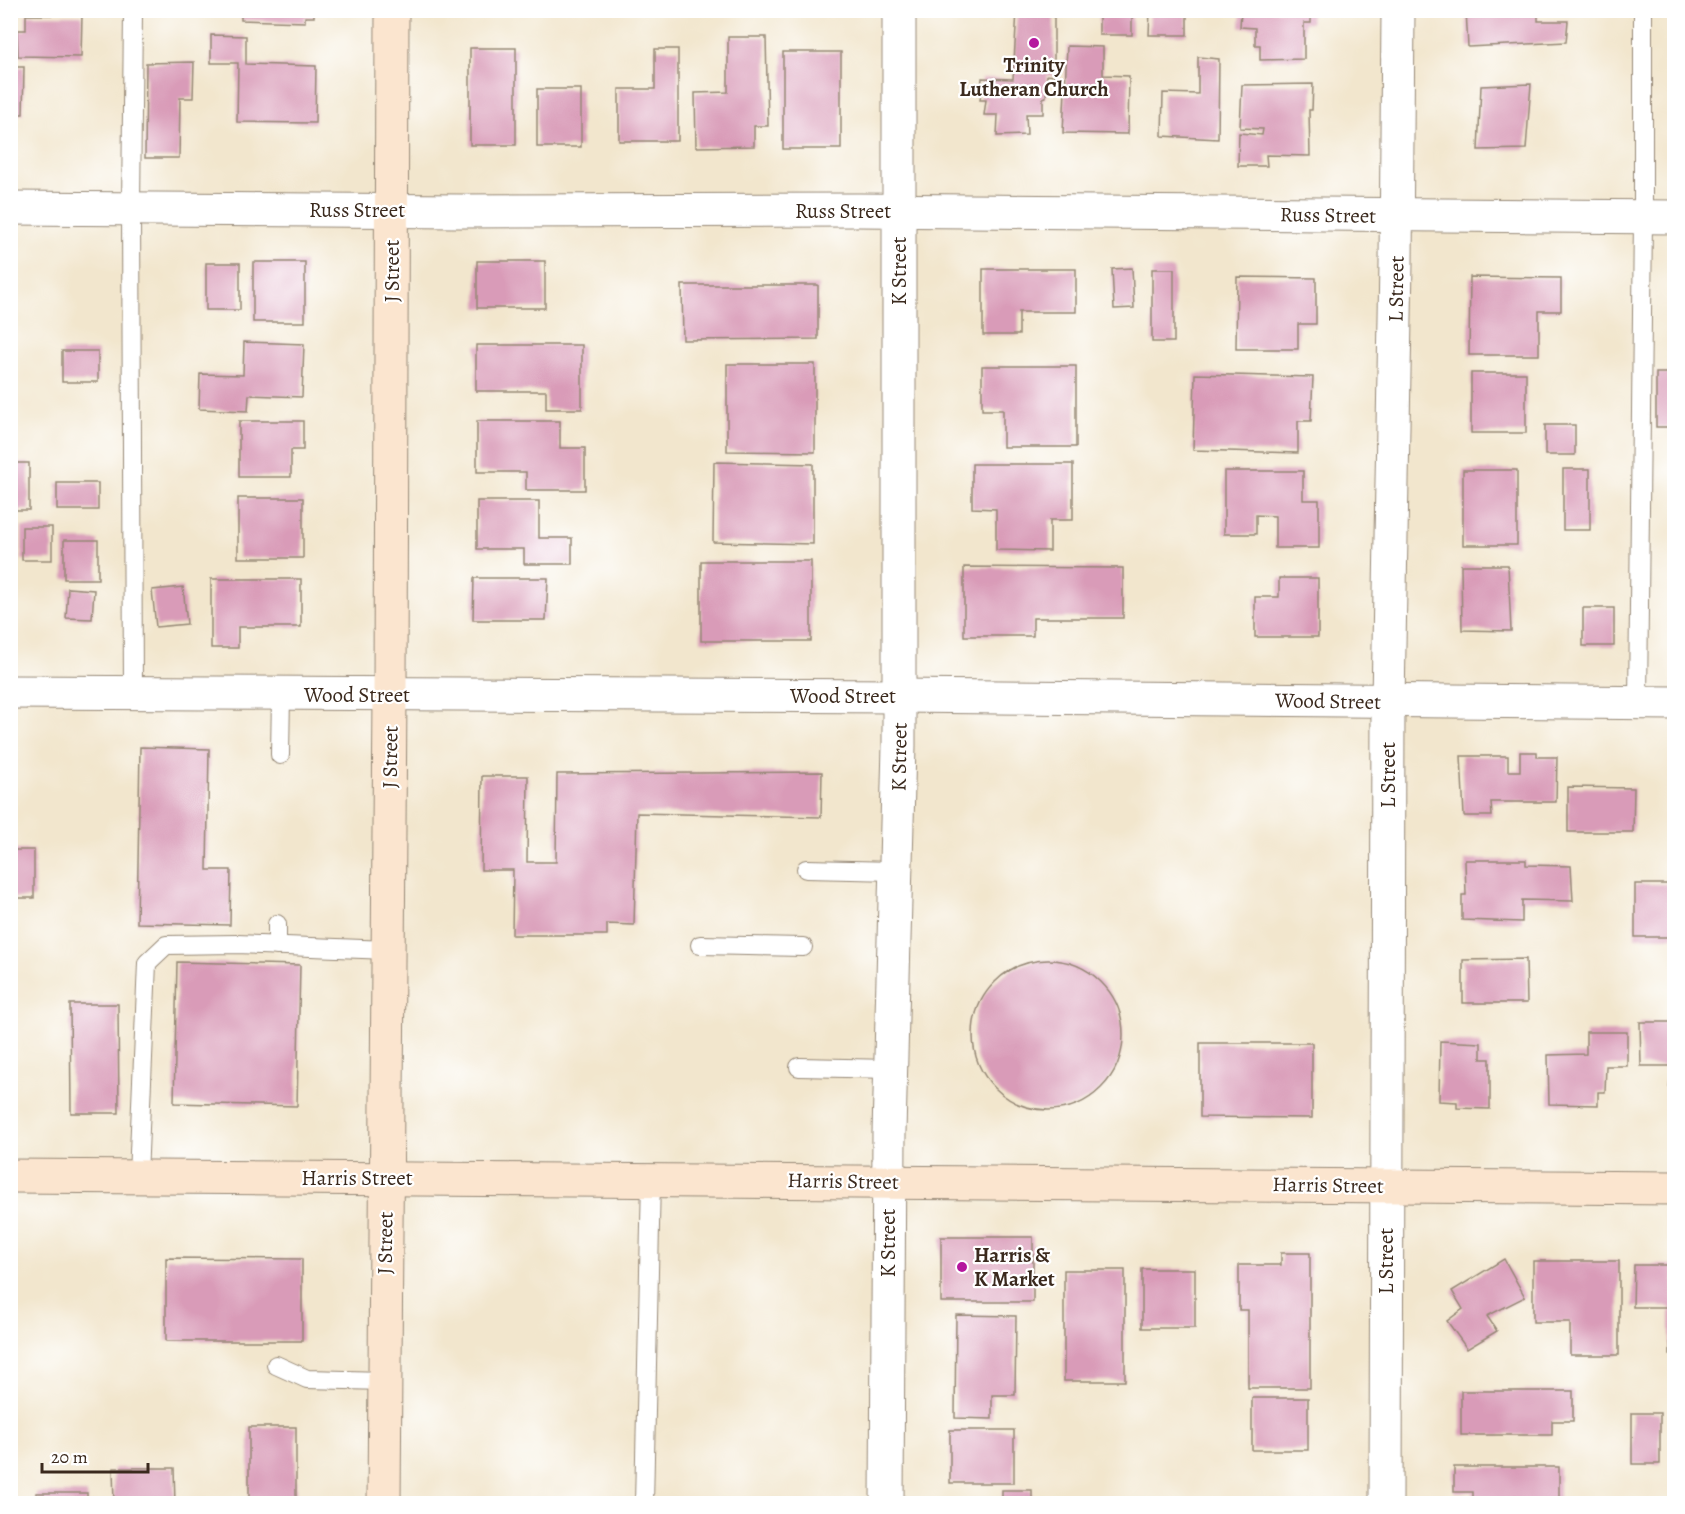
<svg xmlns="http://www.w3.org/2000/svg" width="1685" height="1514" font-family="Alegreya,serif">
	<rect width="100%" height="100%" fill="#fff"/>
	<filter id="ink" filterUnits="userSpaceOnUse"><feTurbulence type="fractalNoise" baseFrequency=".0167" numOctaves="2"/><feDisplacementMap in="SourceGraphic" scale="12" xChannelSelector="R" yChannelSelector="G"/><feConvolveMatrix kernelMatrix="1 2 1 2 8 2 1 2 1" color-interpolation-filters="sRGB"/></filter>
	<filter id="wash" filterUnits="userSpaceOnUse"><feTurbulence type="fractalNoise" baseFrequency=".008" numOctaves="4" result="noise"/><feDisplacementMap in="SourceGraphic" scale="24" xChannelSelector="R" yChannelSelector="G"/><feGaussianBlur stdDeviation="1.35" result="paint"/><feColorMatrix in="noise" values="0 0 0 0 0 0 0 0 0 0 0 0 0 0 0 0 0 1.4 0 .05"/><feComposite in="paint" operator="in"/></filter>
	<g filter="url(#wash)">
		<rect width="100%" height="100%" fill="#f2e6cd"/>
		<g id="blocks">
			<g fill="#d99bb8">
				<polygon points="241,10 314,10 314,17 305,17 305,22 241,20"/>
				<polygon points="1017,10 1054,10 1054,76 1047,75 1046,97 1043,98 1043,114 1026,114 1027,135 997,136 998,115 984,115 986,100 980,100 982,78 1013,79"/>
				<rect x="1099" y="10" width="33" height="25"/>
				<polygon points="1150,10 1187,10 1187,35 1149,35"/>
				<polygon points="1241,10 1311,10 1311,23 1304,23 1304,59 1260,60 1260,45 1255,45 1255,28 1240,27"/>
				<polygon points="1466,10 1538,10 1538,21 1568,21 1566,42 1468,47"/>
				<polygon points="26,15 82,15 81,57 18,56 17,30 26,30"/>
				<polygon points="211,35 246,36 246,64 316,66 315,123 237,122 238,63 211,63"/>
				<polygon points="728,37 766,37 768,126 754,126 754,146 696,147 695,93 728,92"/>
				<polygon points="1067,46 1103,47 1103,75 1129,76 1128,134 1063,133"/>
				<rect x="470" y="48" width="46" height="97"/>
				<polygon points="655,49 678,49 678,141 619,141 619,89 655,89"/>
				<rect x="783" y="52" width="58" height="97"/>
				<polygon points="1198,57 1219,59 1218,139 1162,136 1163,93 1198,94"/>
				<polygon points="194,62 193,98 180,98 179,158 145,158 146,63"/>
				<polygon points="10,67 24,67 23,114 10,114"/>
				<polygon points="1313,84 1312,110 1309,110 1310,156 1266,155 1267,166 1238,166 1239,133 1262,135 1263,129 1240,128 1242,85"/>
				<polygon points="1531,84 1526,149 1478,150 1481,86"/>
				<rect x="537" y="89" width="44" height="58"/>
				<rect x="477" y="261" width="68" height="47"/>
				<rect x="253" y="262" width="52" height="60"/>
				<rect x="206" y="263" width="34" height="47"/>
				<polygon points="1132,268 1134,308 1114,309 1112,269"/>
				<polygon points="983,269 1076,269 1076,312 1019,312 1019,335 983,335"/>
				<rect x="1152" y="269" width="22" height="73"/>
				<polygon points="1237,277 1316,278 1316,324 1298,324 1298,349 1236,349"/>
				<polygon points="1470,277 1561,278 1561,311 1539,311 1539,355 1469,355"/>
				<polygon points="682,285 818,285 818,339 683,340"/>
				<polygon points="244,342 304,344 302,397 249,395 248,411 199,409 200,374 243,375"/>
				<polygon points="476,345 582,345 582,409 546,409 546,391 476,391"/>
				<rect x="62" y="351" width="36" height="31"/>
				<polygon points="727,364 815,364 815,452 727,451"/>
				<polygon points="982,366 1076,366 1076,447 1003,447 1003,410 982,410"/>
				<rect x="1471" y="373" width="55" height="60"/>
				<rect x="1656" y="373" width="18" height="54"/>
				<polygon points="1195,374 1313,377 1311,421 1298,421 1298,453 1193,450"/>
				<polygon points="239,421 303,421 303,450 291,450 291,477 239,477"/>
				<polygon points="477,421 560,421 560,448 585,448 585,490 526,490 526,472 477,472"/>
				<rect x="1545" y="425" width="30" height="30"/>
				<polygon points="714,462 813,464 813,544 713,542"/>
				<rect x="10" y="463" width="19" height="47"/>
				<polygon points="972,464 1073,464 1073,520 1050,520 1050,551 996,550 996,509 972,508"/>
				<rect x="1563" y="469" width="27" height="61"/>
				<rect x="1463" y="470" width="54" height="75"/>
				<polygon points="1224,471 1303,471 1303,500 1319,500 1319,548 1275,548 1275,516 1256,515 1256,534 1224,534"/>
				<rect x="57" y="483" width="41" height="27"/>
				<rect x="238" y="498" width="65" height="60"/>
				<polygon points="477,501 539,501 539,538 572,538 572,564 524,564 524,549 477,549"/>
				<rect x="22" y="527" width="30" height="33"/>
				<rect x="64" y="540" width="34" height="39"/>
				<rect x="701" y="561" width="110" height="80"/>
				<polygon points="1461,565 1508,565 1511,631 1462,630"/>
				<polygon points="964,567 1123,568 1123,618 1033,618 1033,636 964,636"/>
				<polygon points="474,578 548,578 546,620 473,620"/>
				<polygon points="1279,578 1318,578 1318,637 1255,637 1255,597 1279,597"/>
				<polygon points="211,579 301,579 301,627 238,627 238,648 211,648"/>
				<polygon points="183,587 187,624 156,627 152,590"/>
				<polygon points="68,588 94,590 92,619 66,618"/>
				<rect x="1583" y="608" width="31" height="38"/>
				<polygon points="140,747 209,749 207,870 231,870 230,925 137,923"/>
				<polygon points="1520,752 1537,752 1537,757 1557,757 1556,802 1491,802 1492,816 1464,816 1461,756 1508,756 1508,771 1520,771"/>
				<polygon points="822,772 821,817 637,813 634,925 607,924 607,935 512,935 513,870 481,870 482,776 528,776 527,862 556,862 557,774"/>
				<polygon points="1568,787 1634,788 1633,832 1568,832"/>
				<rect x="10" y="850" width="24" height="48"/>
				<polygon points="1465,860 1526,860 1526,865 1571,866 1573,901 1522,900 1522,922 1462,920 1462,895 1466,895"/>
				<rect x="1635" y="884" width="39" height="53"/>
				<polygon points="1526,959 1527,1003 1463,1003 1463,960"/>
				<circle cx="1048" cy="1035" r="75"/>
				<polygon points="177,962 300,965 297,1106 174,1103"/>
				<polygon points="70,1004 118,1004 119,1113 71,1113"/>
				<polygon points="1640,1022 1674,1022 1674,1090 1669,1089 1671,1066 1641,1066"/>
				<polygon points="1586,1032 1627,1032 1627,1066 1606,1066 1605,1092 1598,1092 1598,1105 1549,1104 1548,1055 1586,1054"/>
				<polygon points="1440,1041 1481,1043 1481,1059 1490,1059 1490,1109 1457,1108 1457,1102 1439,1101"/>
				<polygon points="1200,1043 1312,1043 1312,1118 1200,1117"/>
				<rect x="941" y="1237" width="92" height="65"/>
				<polygon points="1281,1253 1310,1253 1310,1388 1248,1388 1248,1310 1239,1310 1239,1265 1281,1265"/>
				<polygon points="166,1258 302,1259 302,1341 166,1341"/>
				<polygon points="1504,1259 1525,1297 1487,1316 1497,1331 1467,1349 1447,1321 1463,1309 1452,1291"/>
				<polygon points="1533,1261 1619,1261 1619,1355 1570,1355 1570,1322 1533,1322"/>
				<polygon points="1634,1265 1674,1265 1674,1355 1670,1355 1670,1307 1633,1307"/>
				<rect x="1142" y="1269" width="53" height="59"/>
				<rect x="1064" y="1270" width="61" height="111"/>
				<polygon points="956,1315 1016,1316 1015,1395 992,1395 992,1419 955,1418"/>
				<polygon points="1461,1391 1573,1391 1573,1421 1552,1421 1552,1435 1461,1435"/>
				<rect x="1252" y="1398" width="56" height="52"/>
				<rect x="1632" y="1413" width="28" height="51"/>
				<rect x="249" y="1427" width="47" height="77"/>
				<rect x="950" y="1430" width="64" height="53"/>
				<polygon points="1454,1467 1559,1467 1559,1504 1473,1504 1473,1492 1454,1492"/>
				<polygon points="113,1468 174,1468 175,1504 114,1504"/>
				<rect x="1002" y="1490" width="30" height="14"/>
				<rect x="36" y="1493" width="51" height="11"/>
			</g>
		</g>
	</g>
	<g filter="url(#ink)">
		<use href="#blocks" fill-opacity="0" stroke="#968876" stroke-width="1.5"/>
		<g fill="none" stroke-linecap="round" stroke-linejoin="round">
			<defs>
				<g id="lane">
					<polyline points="133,10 131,208 133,693"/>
					<polyline points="1638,703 1643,217 1643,10"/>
					<polyline points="280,755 281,694"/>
					<polyline points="806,869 896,871"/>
					<polyline points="700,945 803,947"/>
					<polyline points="277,946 277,924"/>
					<polyline points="799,1067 891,1069"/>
					<polyline points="138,1176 147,963 166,945 237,944 388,950"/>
					<polyline points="276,1365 307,1379 384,1381"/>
					<polyline points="644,1504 651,1179"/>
				</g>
				<g id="street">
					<polyline points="10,208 461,211 859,210 1674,217"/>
					<polyline points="10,692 899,696 1674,703"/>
					<polyline points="887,1504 889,1133 899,746 899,10"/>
					<polyline points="1386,1504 1388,701 1396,263 1398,10"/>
				</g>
				<g id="secondary">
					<polyline points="10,1176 1674,1188"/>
					<polyline points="384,1504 390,695 392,10"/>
				</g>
			</defs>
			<use href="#lane" stroke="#968876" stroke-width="20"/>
			<use href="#street" stroke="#968876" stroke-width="35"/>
			<use href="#secondary" stroke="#968876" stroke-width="35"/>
			<use href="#lane" stroke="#fff" stroke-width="18"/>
			<use href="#street" stroke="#fff" stroke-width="33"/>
			<use href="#secondary" stroke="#fbe5cf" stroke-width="33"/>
		</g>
	</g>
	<g fill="#b5179e" stroke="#fff" stroke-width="2">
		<circle cx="1034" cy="43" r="6"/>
		<circle cx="962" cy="1267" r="6"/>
	</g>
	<g text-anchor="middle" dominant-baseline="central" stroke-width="4.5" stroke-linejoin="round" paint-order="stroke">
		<g font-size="21" font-weight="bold" fill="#3b2a1e" stroke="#fff">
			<text x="1034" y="65">Trinity<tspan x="1034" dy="24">Lutheran Church</tspan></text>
			<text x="974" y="1255" text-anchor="start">Harris &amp;<tspan x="974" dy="24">K Market</tspan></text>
		</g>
		<g font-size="21" fill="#3b2a1e" stroke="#fff">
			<text x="357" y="210">Russ Street</text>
			<text x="843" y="211">Russ Street</text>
			<text transform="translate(1328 215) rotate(1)">Russ Street</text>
			<text transform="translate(392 271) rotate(-90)">J Street</text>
			<text transform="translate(899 271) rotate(-90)">K Street</text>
			<text transform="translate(1396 289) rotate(-89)">L Street</text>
			<text x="357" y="695">Wood Street</text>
			<text x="843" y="696">Wood Street</text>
			<text transform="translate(1328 701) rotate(1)">Wood Street</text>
			<text transform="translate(390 757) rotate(-89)">J Street</text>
			<text transform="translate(899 757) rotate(-89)">K Street</text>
			<text transform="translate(1388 775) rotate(-90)">L Street</text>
			<text x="357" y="1178">Harris Street</text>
			<text transform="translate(843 1181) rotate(1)">Harris Street</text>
			<text transform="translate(1328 1185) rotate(1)">Harris Street</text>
			<text transform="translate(385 1243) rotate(-89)">J Street</text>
			<text transform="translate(888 1243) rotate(-90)">K Street</text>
			<text transform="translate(1386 1261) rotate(-90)">L Street</text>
		</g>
	</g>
	<rect width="1685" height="1514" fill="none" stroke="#fff" stroke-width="36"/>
	<path d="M42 1463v9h106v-9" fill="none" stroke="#3b2a1e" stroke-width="3"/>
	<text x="51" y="1463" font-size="18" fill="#3b2a1e" stroke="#ffffff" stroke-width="4.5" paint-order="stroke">20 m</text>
</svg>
